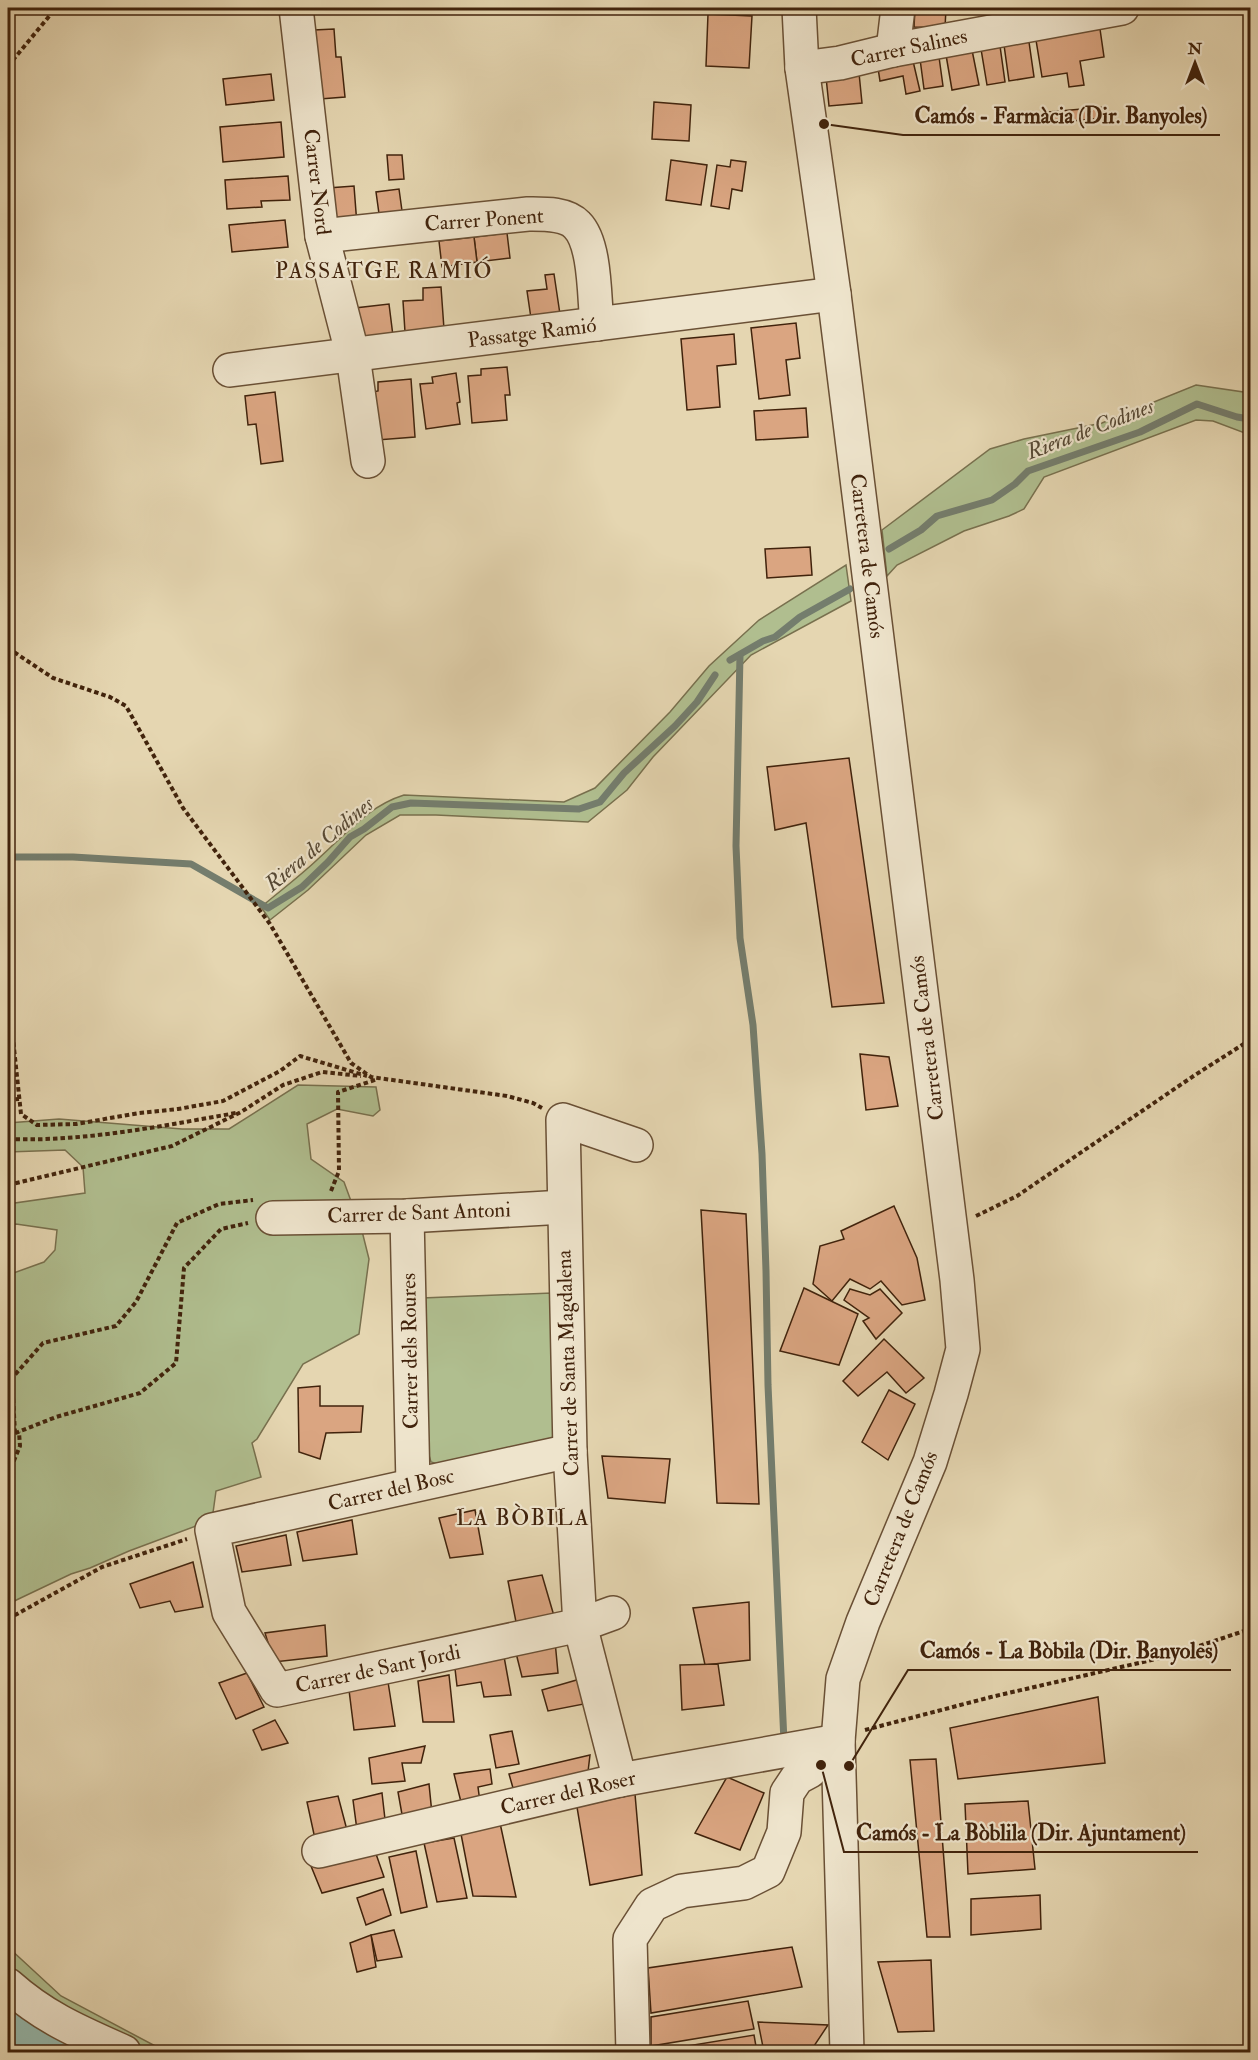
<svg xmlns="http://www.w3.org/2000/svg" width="1258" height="2060" font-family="'IM FELL Double Pica',serif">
	<rect width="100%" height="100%" fill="#e5d6b1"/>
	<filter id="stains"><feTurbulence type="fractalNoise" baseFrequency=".00333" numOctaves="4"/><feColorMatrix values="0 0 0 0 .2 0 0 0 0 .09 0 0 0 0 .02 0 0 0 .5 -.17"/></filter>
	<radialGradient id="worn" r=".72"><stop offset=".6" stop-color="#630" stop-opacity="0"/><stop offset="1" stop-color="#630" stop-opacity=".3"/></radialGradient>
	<g fill="#b0be8f" stroke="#78704e" stroke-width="1.5">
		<polygon points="1196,385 1250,393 1250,435 1213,421 1196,420 1044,477 1024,509 1009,516 964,531 897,565 887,576 882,530 990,449 1024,439 1102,423"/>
		<path d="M846,565L851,601L751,655L653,757L627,790L588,822L436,815H400L366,835L308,890L270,920L261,907C280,891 300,876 318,859C345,835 368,806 404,795L564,802L595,788L670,712L709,666L759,620Z"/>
		<polygon points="298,1085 376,1087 380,1110 373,1116 337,1109 307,1124 311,1159 344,1182 362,1231 369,1259 359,1334 303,1364 257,1439 252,1443 261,1477 216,1491 212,1520 129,1551 90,1568 71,1574 8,1604 8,1275 44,1262 55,1250 57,1230 16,1224 8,1226 8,1204 85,1193 83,1167 65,1150 8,1152 8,1123 59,1119 182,1129 229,1129"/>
		<polygon points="552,1293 558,1429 553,1439 441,1465 431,1462 428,1452 422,1298"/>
		<polygon points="8,1947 61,1996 159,2048 185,2052 8,2052"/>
	</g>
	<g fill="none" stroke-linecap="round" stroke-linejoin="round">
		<g stroke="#747d6d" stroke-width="7">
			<polyline points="889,549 921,530 937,516 992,500 1015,484 1028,471 1140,432 1197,404 1237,417 1250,419"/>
			<polyline points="740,655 736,846 740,938 753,1025 762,1154 766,1271 768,1385 784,1742"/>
			<polyline points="730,660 763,641 775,637 800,617 850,589"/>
			<polyline points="8,857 73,857 191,864 268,908 302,887 328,862 350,837 364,829 392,807 411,803 579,809 600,802 624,773 675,726 697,702 715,675"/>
		</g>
		<polyline stroke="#96b9ad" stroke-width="39" points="8,2024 20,2028 59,2052"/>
	</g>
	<g fill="#daa581" stroke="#41230c" stroke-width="1.5">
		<polygon points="915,8 946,8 945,28 914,27"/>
		<polygon points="708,14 752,16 749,68 706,66"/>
		<polygon points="1250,16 1250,49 1247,49 1244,33 1249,32 1246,17"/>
		<polygon points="334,29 336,57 341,57 345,97 320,99 314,30"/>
		<polygon points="1100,29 1104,57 1080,61 1084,85 1069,87 1067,73 1042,77 1036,40"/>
		<polygon points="1029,42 1034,77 1009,81 1004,45"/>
		<polygon points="1000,46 1005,82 987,85 981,49"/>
		<polygon points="972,50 979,85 952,90 946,55"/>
		<polygon points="939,57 943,86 924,89 920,59"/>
		<polygon points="913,61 920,91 906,94 903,76 880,81 878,68"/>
		<polygon points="859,73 862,103 829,106 826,77"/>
		<polygon points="271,74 274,100 226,105 223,79"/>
		<polygon points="654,102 691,105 689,141 652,139"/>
		<polygon points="1104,107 1105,118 1050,123 1049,112"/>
		<polygon points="281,122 284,157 223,162 220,127"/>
		<polygon points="387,155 402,155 404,179 389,180"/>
		<polygon points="671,160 707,165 701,205 666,200"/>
		<polygon points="731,160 746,162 742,191 732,189 729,209 711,206 717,165 730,167"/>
		<polygon points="288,176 290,200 261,201 262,207 227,209 225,180"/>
		<polygon points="354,186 357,225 332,227 328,188"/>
		<polygon points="399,189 403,218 380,221 376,192"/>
		<polygon points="285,220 288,247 232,252 229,225"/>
		<polygon points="507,233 510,258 477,262 474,237"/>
		<polygon points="474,237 477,262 442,267 439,241"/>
		<polygon points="554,274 561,321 532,325 527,291 547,289 545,275"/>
		<polygon points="441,287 444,329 405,332 403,301 423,300 423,288"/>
		<polygon points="389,304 393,336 359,340 355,308"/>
		<polygon points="796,323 800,358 786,360 790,395 759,399 751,328"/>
		<polygon points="734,334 736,364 717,366 720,407 687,410 681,339"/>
		<polygon points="507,367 510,395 505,395 507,420 472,423 468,376 481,375 481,369"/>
		<polygon points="456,373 460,402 457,403 460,424 426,429 420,384 433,383 432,377"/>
		<polygon points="411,379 415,437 377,440 373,392 378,391 378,382"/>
		<polygon points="275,392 283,461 261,464 256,424 248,425 245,396"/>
		<polygon points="806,408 808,437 756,440 754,411"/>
		<polygon points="810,547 812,575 767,578 765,549"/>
		<polygon points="849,758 884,1003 832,1007 806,823 775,830 767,767"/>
		<polygon points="860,1054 889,1057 898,1106 866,1110"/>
		<polygon points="894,1206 917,1258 925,1300 902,1305 881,1281 870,1289 850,1279 832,1301 813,1284 820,1246 844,1239 841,1231"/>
		<polygon points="701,1210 746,1214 759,1504 717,1503"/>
		<polygon points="804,1288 858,1314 839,1365 780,1351"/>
		<polygon points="850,1289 870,1295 880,1289 902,1313 876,1339 863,1321 869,1318 844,1300"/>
		<polygon points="884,1339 924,1378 906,1393 887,1372 858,1396 843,1381"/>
		<polygon points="320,1386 320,1406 363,1406 361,1432 326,1433 320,1459 299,1452 298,1388"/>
		<polygon points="889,1390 915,1404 888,1460 862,1442"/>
		<polygon points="602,1456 670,1459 665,1503 608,1498"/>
		<polygon points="475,1510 483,1554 450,1558 439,1518"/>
		<polygon points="352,1520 357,1554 303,1561 297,1532"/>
		<polygon points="286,1535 291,1565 242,1572 236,1546"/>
		<polygon points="193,1562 203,1607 175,1612 170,1601 140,1608 130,1584"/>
		<polygon points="542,1575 554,1616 516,1622 508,1581"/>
		<polygon points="749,1602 750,1660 705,1665 693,1608"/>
		<polygon points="325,1625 327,1656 274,1662 265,1633"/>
		<polygon points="555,1641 558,1673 522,1677 515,1649"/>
		<polygon points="503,1651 511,1695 484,1697 481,1682 457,1686 454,1660"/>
		<polygon points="718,1664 724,1705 682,1710 680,1665"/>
		<polygon points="247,1673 264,1707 236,1719 219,1683"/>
		<polygon points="449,1675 454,1722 423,1722 418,1681"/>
		<polygon points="580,1679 584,1704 548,1711 542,1690"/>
		<polygon points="388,1682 395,1726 354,1730 349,1690"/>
		<polygon points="1098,1697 1105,1763 958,1779 950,1728"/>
		<polygon points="275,1720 288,1743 262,1750 253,1730"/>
		<polygon points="512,1731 519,1764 496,1768 490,1735"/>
		<polygon points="425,1746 421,1763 402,1763 405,1781 372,1784 369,1758"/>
		<polygon points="590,1755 587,1780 515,1795 509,1774"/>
		<polygon points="936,1759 950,1937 927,1937 910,1760"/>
		<polygon points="490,1769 492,1784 478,1787 480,1802 462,1806 454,1774"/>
		<polygon points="727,1777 764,1793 740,1850 695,1833"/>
		<polygon points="429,1784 432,1814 403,1820 398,1792"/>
		<polygon points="382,1793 386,1828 357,1830 353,1800"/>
		<polygon points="635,1794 642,1875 590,1885 577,1807"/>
		<polygon points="338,1796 348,1834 315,1839 307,1802"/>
		<polygon points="1028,1801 1035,1869 968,1874 965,1804"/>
		<polygon points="500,1823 516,1897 473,1896 461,1834"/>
		<polygon points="454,1838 467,1898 437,1902 424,1843"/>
		<polygon points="375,1851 384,1877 322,1893 311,1866"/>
		<polygon points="416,1851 427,1907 401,1913 389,1857"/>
		<polygon points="383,1889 391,1915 366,1925 357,1898"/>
		<polygon points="1040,1895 1041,1929 971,1935 971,1899"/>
		<polygon points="394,1930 402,1957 377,1961 371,1935"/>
		<polygon points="371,1935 376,1967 357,1972 350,1943"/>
		<polygon points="792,1947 802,1987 651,2013 648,1968"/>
		<polygon points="931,1960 934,2031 898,2032 878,1962"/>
		<polygon points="748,2001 754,2029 651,2046 651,2017"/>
		<polygon points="758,2022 828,2025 810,2052 764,2052"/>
		<polygon points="754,2035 757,2052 651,2052"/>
	</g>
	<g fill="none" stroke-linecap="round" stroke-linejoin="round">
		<defs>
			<g id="minor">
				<polyline points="296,8 322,236 353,356 368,461"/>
				<polyline points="799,8 802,68 834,294 957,1280 963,1349 951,1394 930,1462 863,1622 843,1679 838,1741 847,2052"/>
				<polyline points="893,50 898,8"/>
				<polyline points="802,68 840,63 893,50 1122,8"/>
				<path d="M322,236L528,214C543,214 566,213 577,225C596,244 594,299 597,324"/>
				<polyline points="230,370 834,294"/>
				<polyline points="407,1216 413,1485"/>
				<polyline points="273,1218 407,1216 564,1207"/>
				<polyline points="570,1451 212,1530 229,1612 277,1690 580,1625 613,1613"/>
				<polyline points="620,1780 580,1625 570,1451 563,1120 636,1145"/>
				<polyline points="319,1851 620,1780 838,1741"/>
				<path d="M8,1985C45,2018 79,2032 124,2052"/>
				<polyline points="633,2052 630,1939 652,1905 682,1891 744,1883 768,1871 784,1832 787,1793 797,1778 810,1771 815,1764 819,1745"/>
			</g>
		</defs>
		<use href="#minor" stroke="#6a5035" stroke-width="36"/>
		<g stroke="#41230c" stroke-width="4" stroke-dasharray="4.5 3" stroke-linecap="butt">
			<polyline points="8,66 56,8"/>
			<polyline points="8,648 53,678 110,697 126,706 183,808 270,924 351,1063 371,1077 507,1096 533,1103 542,1108"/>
			<polyline points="11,1020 21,1114 37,1125 76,1124 139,1113 178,1109 223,1101 280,1071 300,1056 367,1076"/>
			<polyline points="8,1100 19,1099"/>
			<path d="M8,1139C84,1142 161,1126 236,1113"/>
			<polyline points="8,1185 172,1146 241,1112 283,1085 322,1072 361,1076"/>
			<polyline points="331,1191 339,1171 338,1092 378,1079"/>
			<polyline points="976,1216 1017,1196 1195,1075 1250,1040"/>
			<polyline points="15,1433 12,1378 43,1343 116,1326 136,1302 177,1223 219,1204 253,1200"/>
			<polyline points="8,1436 56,1417 140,1393 176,1363 184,1268 221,1229 248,1223"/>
			<polyline points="8,1475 20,1446 19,1432"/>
			<polyline points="8,1619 102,1567 187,1539"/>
			<polyline points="865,1730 991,1697 1169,1656 1250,1629"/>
		</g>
		<use href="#minor" stroke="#eee4cc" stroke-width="33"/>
	</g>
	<g text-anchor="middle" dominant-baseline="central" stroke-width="4.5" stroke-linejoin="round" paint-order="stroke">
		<g font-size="21" fill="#41230c" stroke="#eee4cc">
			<text transform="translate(909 48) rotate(-12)">Carrer Salines</text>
			<text transform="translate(317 182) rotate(83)">Carrer Nord</text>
			<text transform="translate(484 220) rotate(-4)">Carrer Ponent</text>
			<text transform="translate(532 333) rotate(-7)">Passatge Ramió</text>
			<text transform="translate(867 556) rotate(83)">Carretera de Camós</text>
			<text transform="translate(927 1038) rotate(-97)">Carretera de Camós</text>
			<text transform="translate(419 1213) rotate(-2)">Carrer de Sant Antoni</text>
			<text transform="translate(410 1351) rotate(-91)">Carrer dels Roures</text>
			<text transform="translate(568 1363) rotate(-92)">Carrer de Santa Magdalena</text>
			<text transform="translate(391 1490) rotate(-13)">Carrer del Bosc</text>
			<text transform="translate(901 1529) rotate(-68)">Carretera de Camós</text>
			<text transform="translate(378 1669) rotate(-12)">Carrer de Sant Jordi</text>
			<text transform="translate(568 1793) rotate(-13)">Carrer del Roser</text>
		</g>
		<g font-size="22" letter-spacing="1.5" fill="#41230c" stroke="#eee4cc">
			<text x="384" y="271">PASSATGE RAMIÓ</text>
			<text x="523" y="1518">LA BÒBILA</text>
		</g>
		<g font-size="22" font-style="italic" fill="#564834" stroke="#eee4cc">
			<text transform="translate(1090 429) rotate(-21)">Riera de Codines</text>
			<text transform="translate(319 844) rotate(-40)">Riera de Codines</text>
		</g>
	</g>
	<path fill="none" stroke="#41230c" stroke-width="2" d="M824 124L903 135H1220M849 1766L908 1670H1231M821 1765L844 1852H1198"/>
	<g fill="#41230c" stroke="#eee4cc" stroke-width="2">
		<circle cx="824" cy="124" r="6"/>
		<circle cx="849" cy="1766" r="6"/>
		<circle cx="821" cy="1765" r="6"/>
	</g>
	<g font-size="22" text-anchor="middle" font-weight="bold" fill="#41230c" stroke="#eee4cc" stroke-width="4.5" stroke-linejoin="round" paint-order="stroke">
		<text x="1061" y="123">Camós - Farmàcia (Dir. Banyoles)</text>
		<text x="1069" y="1658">Camós - La Bòbila (Dir. Banyoles)</text>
		<text x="1021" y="1840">Camós - La Bòblila (Dir. Ajuntament)</text>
	</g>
	<rect width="1258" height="2060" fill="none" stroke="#e5d6b1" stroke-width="30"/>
	<rect x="9" y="9" width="1240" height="2042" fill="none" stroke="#41230c" stroke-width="3"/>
	<rect x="15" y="15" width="1228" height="2030" fill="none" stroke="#41230c" stroke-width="1.5"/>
	<g transform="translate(1195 63)" stroke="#eee4cc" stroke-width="4.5" paint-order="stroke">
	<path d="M0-4.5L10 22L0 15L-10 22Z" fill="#41230c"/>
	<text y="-9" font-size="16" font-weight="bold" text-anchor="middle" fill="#41230c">N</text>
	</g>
	<rect width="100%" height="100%" filter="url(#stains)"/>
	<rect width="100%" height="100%" fill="url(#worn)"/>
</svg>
